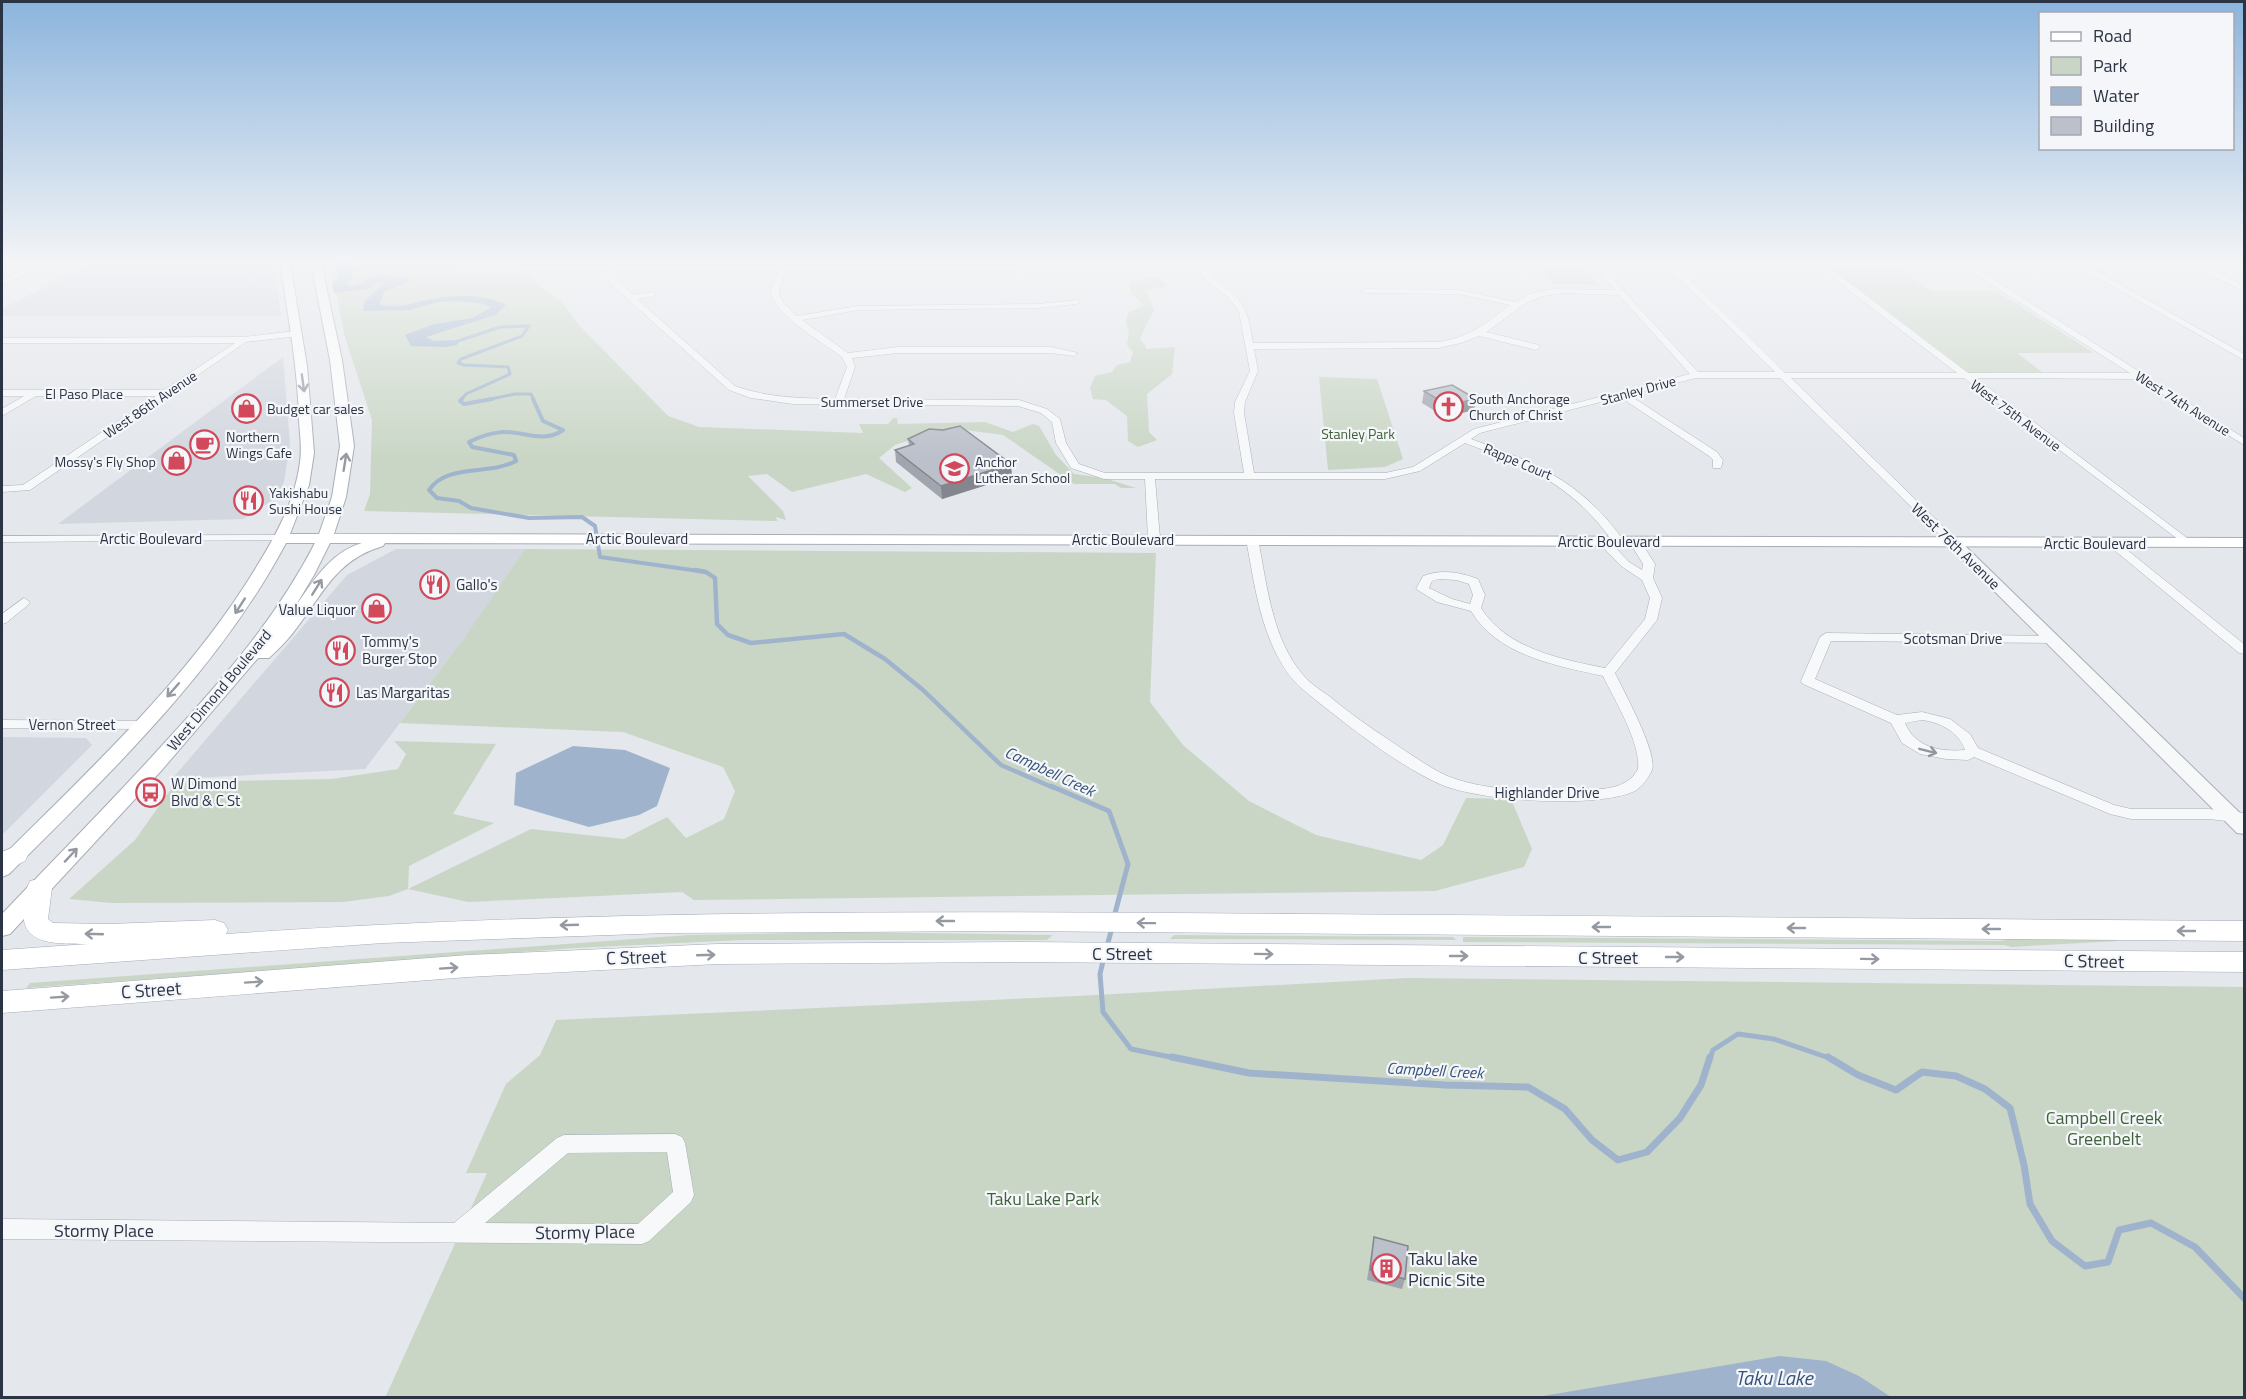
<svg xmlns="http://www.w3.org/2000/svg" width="2246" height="1399" font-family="'Titillium Web',sans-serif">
	<rect width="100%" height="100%" fill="#e4e7ec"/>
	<g fill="#d2d6de">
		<polygon points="91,263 274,263 281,316 2,316 2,309"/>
		<polygon points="283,357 290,444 284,482 276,498 243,519 58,524"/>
		<polygon points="396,549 525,549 472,628 365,769 172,779 347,575"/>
		<polygon points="2,737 86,738 92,745 2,835"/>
	</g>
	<g fill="#c9d6c5">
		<polygon points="330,263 467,263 459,267 462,272 528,271 525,274 562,302 579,325 668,416 699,427 863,433 859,424 888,424 893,418 897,418 898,424 985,422 1013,432 1033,424 1039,426 1056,455 1074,474 1104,478 1136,488 1121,488 1115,484 1074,484 1003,435 965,430 929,434 895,445 879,458 912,488 905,492 866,474 792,492 767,474 748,476 783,511 786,520 776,517 777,521 364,511 370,494 372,420 345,337"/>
		<polygon points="1540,268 1585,268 1599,285 1553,284"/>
		<polygon points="1900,270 1932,291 1996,291 2094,353 2017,353 2042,372 1968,373 1834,271"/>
		<polygon points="1157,277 1167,286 1146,290 1154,310 1140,338 1147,349 1175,347 1172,374 1147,394 1149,432 1157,440 1138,447 1128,441 1127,416 1106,400 1093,399 1090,388 1095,376 1112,372 1117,365 1130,362 1133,352 1127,345 1129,331 1126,323 1128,313 1144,305 1130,292 1130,281"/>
		<polygon points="1319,377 1377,379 1403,459 1385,467 1328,470"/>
		<polygon points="525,549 1156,553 1150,702 1183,745 1249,801 1316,835 1421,860 1443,845 1466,798 1511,799 1532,849 1524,867 1435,891 694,900 682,892 468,902 408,889 389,896 343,902 111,903 69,899 135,840 176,782 332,779 398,769 406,754 394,741 496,744 453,814 494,823 409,866 408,889 531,829 624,839 667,817 686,838 724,819 735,791 723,767 623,732 400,723 465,637"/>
		<polygon points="856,932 1053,935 1047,940 742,940 575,948 26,988 30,983 689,935"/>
		<polygon points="1174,935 1453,937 1456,940 1170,939"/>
		<polygon points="1463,937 2001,941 2009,939 2116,939 2117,941 2012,947 2004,945 1463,942"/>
		<polygon points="1407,978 2244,987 2244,1397 385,1398 487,1173 466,1173 506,1084 540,1055 556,1020 1077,996"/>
	</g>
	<g fill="#9fb4cc">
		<path d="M335,263H352L353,275L347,283L351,287L377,276L410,278L408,282L384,292L379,304C397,310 413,303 431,299C452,295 486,293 506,305L495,315L426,337L434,341L459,340L457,345L445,347L411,346L405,335L434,324L473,318L491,307L480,303L456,301L438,302L410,310L363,311L365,301L383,284L382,282L374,283L371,288L334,293L332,282L339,279Z"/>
		<polygon points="573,746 625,750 670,768 657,806 639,815 589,827 514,805 516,773"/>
		<polygon points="1780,1356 1826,1361 1859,1376 1891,1397 1537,1397"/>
	</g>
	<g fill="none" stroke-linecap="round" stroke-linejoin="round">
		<g stroke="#9fb4cc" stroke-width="3">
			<polyline points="455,342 500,327 529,326 522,336 461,359 458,363 464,365 508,367 510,374 466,394 461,400"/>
			<polyline points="486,400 515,394 531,394 534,400"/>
		</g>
		<g stroke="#9fb4cc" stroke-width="4">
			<polyline points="462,399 460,401 464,404 492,399"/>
			<path d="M533,399L543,421L563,430C543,444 524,431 502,432C490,433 479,437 469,442L472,447L514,455L516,461C488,476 447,463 429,490L437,498L459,501L471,508L529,518L582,517L595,526L600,557L706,572"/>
		</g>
		<polyline stroke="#9fb4cc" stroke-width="4.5" points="695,570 706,572 715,578 717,624 728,635 751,643 844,634 885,659 923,690 1001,765 1054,788"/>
		<g stroke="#9fb4cc" stroke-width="5">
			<polyline points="1051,786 1109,811 1128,864 1114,917"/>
			<polyline points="1107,946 1112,928"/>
			<polyline points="1104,957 1100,974 1103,1012 1131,1049 1180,1059"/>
			<polyline points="1710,1059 1713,1050 1738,1034 1774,1039 1832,1059"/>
		</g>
		<g stroke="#9fb4cc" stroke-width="7">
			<polyline points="1172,1057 1249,1073 1445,1085 1528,1087 1565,1109 1592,1140 1618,1160 1647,1152 1680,1118 1701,1085 1710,1057"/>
			<polyline points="1828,1057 1858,1075 1896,1090 1922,1072 1956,1076 1985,1089 2010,1108 2024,1165 2030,1204 2052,1241 2085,1266 2108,1262 2119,1230 2151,1223 2195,1247 2244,1298"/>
		</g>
		<defs>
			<g id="minor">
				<polygon points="37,263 47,263 2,285 2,280"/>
				<path d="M1052,263H1185L1181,265H1086L1010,270H788C773,293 778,299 797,316L858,306L1038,304L1079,300L1080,302L1076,304L1038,308L858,310L802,320L848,353L898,347H1051L1078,353L1074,356L1051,353H898L852,358L855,367L844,399L1019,400L1047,409L1060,419L1066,443L1079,464L1105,473H1244L1234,413L1235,402L1250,371L1239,312L1229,298L1203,277L1196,263H1204C1211,278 1223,283 1234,294C1248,308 1250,325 1253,343L1438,342C1468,338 1487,323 1510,305L1459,294L1365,293L1361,291L1365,289L1459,290L1516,302L1529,294L1553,289L1615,290L1590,263H1598L1698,372H1775L1664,263L1674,265H2244V269H2210L2244,286V291L2203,272V269H2092L2244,354V360L2082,269H1977L2244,438V445L2138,379L1976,378L2191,541V545L2187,546L1964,378H1791L1958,541V545H1950L1780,378H1696L1629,395L1717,452L1723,460L1721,468H1713V460L1709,456L1620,397L1480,433L1471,439C1537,463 1582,482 1624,541L1622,543H1614C1572,485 1530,467 1465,443L1420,471L1385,479H1155L1160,538L1154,541L1148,538L1145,479H1104L1071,468L1056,443L1052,422L1041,413L1018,406L793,404L751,398L729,390L614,287L604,273L606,270H522L518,268L522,266H1010ZM1679,269H1821L1957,373H1785ZM1831,269H1967L2130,373H1968ZM613,270H780L770,290C772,314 824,343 842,357L847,367L835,399C801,398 768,398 735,386L637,299L654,296V292L633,295L612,273ZM1564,293L1619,295L1690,374L1474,429L1413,467L1385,473H1254L1244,413L1245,402L1258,371L1254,349L1438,348L1461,343L1479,336L1536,350L1540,347L1539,345L1486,332C1517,312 1523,296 1564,293Z"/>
				<polygon points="296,331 300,334 299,336 246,342 30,490 2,492 2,486 23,485 156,396 36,396 2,416 2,409 24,396 2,396 2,390 164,390 235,343 2,343 2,338 244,337"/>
				<polygon points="281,535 285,536 285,540 2,542 2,536"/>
				<path d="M1252,536L1258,539C1267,585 1272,640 1304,676C1311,684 1320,690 1329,696C1354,717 1380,734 1407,752C1423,762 1440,775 1459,780C1497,792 1543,791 1582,790C1602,789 1627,790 1638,769C1641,743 1614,699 1603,676C1555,665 1498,656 1471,611L1437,602L1416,589L1423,576C1442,569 1459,572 1478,579L1485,595L1481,608C1507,649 1560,659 1605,668L1645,619L1650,598L1642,580L1621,566L1597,541L1603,538L1607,539L1629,562L1642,570L1643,564L1629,541L1635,538L1639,539L1655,564L1653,578L1662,598L1657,620L1615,673C1623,690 1658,753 1652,770C1649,777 1642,787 1635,791C1597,809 1480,801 1442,785C1402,768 1352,729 1317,701C1309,694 1300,688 1293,680C1261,640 1255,587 1246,539ZM1439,579L1456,580L1469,584L1473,595L1470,604L1452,599L1429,588L1432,581Z"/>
				<polygon points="2112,540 2116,541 2244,644 2244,654 2239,653 2108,545 2108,541"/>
				<polygon points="24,598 30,602 28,605 6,623 2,624 2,614"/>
				<path d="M1826,633L2055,636L2057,639L2055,642L2051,643L1831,641L1815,679L1897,715L1922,712L1950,719L1970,734L1978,748L2114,805L2131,809H2209L2244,813V823L2209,819H2131L2110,814L1974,757L1968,760L1946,759L1920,754L1902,743L1891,723L1803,684L1801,681L1820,637ZM1922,720C1940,722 1959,732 1965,750C1941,752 1915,748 1905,723Z"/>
				<polygon points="2,720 142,721 149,725 142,729 2,728"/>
				<path d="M675,1134L682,1137L685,1143L694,1195L691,1202L649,1241L642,1244L2,1239V1219L454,1223L557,1138L564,1135ZM667,1152L673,1192L638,1224L485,1223L568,1153Z"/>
			</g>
			<polygon id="tertiary" points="1954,539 1959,540 2244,817 2244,834 2237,833 1949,546 1947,543 1949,540"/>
			<path id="secondary" d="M280,263H290L307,366L314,453L309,485L290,534H319L332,497L340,446L330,360L311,263H321L342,360L354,446L346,497L334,534L2244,538V547L385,543L383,546C334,560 321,598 292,634C285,643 277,650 269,658H258L161,771L10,934L2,936V914C57,856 114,799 168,739C224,678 277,617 315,543H286C218,671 111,772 9,874L2,877V857C92,767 187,680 254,571C275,537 295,502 300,462C302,449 300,435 299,421C298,368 288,316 280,263ZM330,543H362C329,552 310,586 291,613L314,575Z"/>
			<g id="primary">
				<polygon points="16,846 25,849 28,855 25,861 2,872 2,852"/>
				<path d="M39,879L48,881L52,888L48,919L53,923L109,924L215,920L224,923L228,930L226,934C584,909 942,911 1301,914C1615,916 1930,919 2244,921V941L1003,931L667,933L383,943L2,970V950L88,944C62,943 19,948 24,909C25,900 25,890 30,881Z"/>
				<polygon points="1020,942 2244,952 2244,972 1020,962 717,964 468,977 2,1013 2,991 468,955 717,944"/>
			</g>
		</defs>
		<use href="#minor" stroke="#a9aeb7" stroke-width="1"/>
		<use href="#tertiary" stroke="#a9aeb7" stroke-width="2"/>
		<use href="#secondary" stroke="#a9aeb7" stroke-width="2"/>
		<use href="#primary" stroke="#a3abb8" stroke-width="1"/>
		<use href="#minor" fill="#f7f8fa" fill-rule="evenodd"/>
		<use href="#tertiary" fill="#f7f8fa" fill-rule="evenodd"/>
		<use href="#secondary" fill="#fff" fill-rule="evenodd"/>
		<use href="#primary" fill="#fff" fill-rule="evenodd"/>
	</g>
	<g fill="#a1a5ae">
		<polygon points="1424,391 1474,410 1445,417 1422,403"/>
		<polygon points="908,439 1012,477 942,499 896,462 895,450 909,446"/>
		<polygon points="1374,1237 1405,1279 1402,1289 1367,1280"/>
	</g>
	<g fill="#83868d">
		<polygon points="1476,399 1474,410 1445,417 1447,405"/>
		<polygon points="1011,464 1012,477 942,499 941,486"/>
	</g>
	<g fill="#bbc0ca" stroke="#83868d" stroke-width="1.5">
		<polygon points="1452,385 1476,399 1447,405 1424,391"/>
		<polygon points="960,426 1011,464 941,486 895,450 914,444 908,439 929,429 943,430"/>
		<polygon points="1374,1237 1408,1246 1405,1279 1370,1270"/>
	</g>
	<defs><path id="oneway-shaft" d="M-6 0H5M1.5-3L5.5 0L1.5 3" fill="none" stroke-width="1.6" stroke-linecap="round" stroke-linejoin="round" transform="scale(1.5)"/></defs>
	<g stroke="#959aa2">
		<use href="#oneway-shaft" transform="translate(303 383) rotate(82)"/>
		<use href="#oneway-shaft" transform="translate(345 462) rotate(-81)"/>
		<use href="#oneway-shaft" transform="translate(317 587) rotate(-58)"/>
		<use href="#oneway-shaft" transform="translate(240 606) rotate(123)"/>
		<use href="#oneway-shaft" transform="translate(173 690) rotate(131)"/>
		<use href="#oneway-shaft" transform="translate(71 855) rotate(-47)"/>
		<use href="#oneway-shaft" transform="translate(945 921) rotate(180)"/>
		<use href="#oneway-shaft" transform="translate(1146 923) rotate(-179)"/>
		<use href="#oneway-shaft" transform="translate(569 925) rotate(178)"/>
		<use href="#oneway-shaft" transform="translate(1601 927) rotate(-180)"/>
		<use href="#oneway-shaft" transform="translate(1796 928) rotate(-180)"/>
		<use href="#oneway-shaft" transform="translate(1991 929) rotate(-180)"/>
		<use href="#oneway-shaft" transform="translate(2186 931) rotate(-180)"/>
		<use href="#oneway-shaft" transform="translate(94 934) rotate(-178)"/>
		<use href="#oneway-shaft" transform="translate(1264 954) rotate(1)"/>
		<use href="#oneway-shaft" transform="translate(706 955) rotate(-2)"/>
		<use href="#oneway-shaft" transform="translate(1459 956)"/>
		<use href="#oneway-shaft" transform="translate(1675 957)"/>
		<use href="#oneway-shaft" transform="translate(1870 959) rotate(1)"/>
		<use href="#oneway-shaft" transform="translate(449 968) rotate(-4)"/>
		<use href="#oneway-shaft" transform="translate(254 982) rotate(-4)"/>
		<use href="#oneway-shaft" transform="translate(60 997) rotate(-4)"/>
	</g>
	<use stroke="#9196a0" href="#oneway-shaft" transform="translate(1928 751) rotate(14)"/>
	<linearGradient id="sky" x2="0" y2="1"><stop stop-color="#8bb4dd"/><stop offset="0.57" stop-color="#f3f4f6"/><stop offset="1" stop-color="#f3f4f6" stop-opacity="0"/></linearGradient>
	<rect width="2246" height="459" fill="url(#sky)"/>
	<defs>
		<symbol id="church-ring" viewBox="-11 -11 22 22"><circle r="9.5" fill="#f4f6f9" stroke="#d1495b" stroke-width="1.5"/><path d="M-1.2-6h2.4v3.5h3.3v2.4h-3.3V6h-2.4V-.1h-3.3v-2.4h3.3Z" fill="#d1495b"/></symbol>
		<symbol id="shop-ring" viewBox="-11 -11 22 22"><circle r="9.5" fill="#f4f6f9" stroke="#d1495b" stroke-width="1.5"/><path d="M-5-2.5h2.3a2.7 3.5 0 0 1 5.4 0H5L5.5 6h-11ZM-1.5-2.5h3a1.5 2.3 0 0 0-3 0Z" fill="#d1495b"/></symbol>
		<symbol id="cafe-ring" viewBox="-11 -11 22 22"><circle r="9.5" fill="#f4f6f9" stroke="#d1495b" stroke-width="1.5"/><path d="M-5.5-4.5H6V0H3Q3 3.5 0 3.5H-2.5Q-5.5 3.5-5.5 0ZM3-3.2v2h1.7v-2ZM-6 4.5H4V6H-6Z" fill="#d1495b"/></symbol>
		<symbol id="school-ring" viewBox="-11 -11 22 22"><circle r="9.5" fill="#f4f6f9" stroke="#d1495b" stroke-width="1.5"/><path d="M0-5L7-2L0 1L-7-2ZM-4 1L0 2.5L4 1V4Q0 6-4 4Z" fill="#d1495b"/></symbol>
		<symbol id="restaurant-ring" viewBox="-11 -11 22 22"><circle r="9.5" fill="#f4f6f9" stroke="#d1495b" stroke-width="1.5"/><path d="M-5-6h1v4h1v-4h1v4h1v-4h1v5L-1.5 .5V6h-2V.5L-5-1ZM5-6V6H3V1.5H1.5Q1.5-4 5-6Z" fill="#d1495b"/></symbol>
		<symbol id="bus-ring" viewBox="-11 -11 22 22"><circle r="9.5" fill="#f4f6f9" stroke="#d1495b" stroke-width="1.5"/><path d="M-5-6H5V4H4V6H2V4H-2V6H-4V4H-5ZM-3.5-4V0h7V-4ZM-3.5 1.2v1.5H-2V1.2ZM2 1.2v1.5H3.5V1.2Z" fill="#d1495b"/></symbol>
		<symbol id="building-ring" viewBox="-11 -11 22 22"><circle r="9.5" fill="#f4f6f9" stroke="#d1495b" stroke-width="1.5"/><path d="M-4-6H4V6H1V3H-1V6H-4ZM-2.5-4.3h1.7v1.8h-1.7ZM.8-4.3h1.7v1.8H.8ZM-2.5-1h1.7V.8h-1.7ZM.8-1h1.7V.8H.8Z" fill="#d1495b"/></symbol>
	</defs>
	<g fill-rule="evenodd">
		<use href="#church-ring" x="1432" y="390" width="33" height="33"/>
		<use href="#shop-ring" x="230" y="392" width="33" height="33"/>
		<use href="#cafe-ring" x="188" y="428" width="33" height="33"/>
		<use href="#shop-ring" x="160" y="444" width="33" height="33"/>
		<use href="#school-ring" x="938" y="452" width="33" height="33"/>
		<use href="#restaurant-ring" x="232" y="484" width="33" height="33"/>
		<use href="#restaurant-ring" x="418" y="568" width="33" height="33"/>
		<use href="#shop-ring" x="360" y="592" width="33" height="33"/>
		<use href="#restaurant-ring" x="324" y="634" width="33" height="33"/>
		<use href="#restaurant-ring" x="318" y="676" width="33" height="33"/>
		<use href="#bus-ring" x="134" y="776" width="33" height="33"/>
		<use href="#building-ring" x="1370" y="1252" width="33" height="33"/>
	</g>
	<g text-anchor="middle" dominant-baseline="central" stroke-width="4.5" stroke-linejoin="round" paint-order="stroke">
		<g font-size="14" fill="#2b3445" stroke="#f4f6f9">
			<text transform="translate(1638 390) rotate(-15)">Stanley Drive</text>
			<text x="84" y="393">El Paso Place</text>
			<text x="872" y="401">Summerset Drive</text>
			<text transform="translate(2183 403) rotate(32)">West 74th Avenue</text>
			<text transform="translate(150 404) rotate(-34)">West 86th Avenue</text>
			<text transform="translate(2016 415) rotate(37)">West 75th Avenue</text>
			<text transform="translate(1518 461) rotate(23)">Rappe Court</text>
		</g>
		<g font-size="14" fill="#2b3445" stroke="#f4f6f9" text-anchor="start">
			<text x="1469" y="398">South Anchorage<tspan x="1469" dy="16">Church of Christ</tspan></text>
			<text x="267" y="408">Budget car sales</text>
			<text x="226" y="436">Northern<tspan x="226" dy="16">Wings Cafe</tspan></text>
			<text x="156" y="461" text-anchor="end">Mossy's Fly Shop</text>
			<text x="975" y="461">Anchor<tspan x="975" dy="16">Lutheran School</tspan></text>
			<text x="269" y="492">Yakishabu<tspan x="269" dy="16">Sushi House</tspan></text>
		</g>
		<g font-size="14" fill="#3f6138" stroke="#f4f6f9">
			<text x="1358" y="433">Stanley Park</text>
		</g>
		<g font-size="15" fill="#2b3445" stroke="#f4f6f9">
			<text x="151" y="538">Arctic Boulevard</text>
			<text x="637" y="538">Arctic Boulevard</text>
			<text x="1123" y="539">Arctic Boulevard</text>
			<text x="1609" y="541">Arctic Boulevard</text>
			<text x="2095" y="543">Arctic Boulevard</text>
			<text transform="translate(1956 546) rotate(44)">West 76th Avenue</text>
			<text x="1953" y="638">Scotsman Drive</text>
			<text transform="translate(219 690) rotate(-50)">West Dimond Boulevard</text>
			<text x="72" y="724">Vernon Street</text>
			<text x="1547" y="792">Highlander Drive</text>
		</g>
		<g font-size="15" fill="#2b3445" stroke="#f4f6f9" text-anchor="start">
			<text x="456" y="584">Gallo's</text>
			<text x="356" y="609" text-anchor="end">Value Liquor</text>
			<text x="362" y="641">Tommy's<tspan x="362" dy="17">Burger Stop</tspan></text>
			<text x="356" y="692">Las Margaritas</text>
			<text x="171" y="783">W Dimond<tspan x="171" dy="17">Blvd &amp; C St</tspan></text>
		</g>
		<g font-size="16" font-style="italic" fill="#34527a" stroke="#f4f6f9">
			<text transform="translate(1050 771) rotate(25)">Campbell Creek</text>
			<text transform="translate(1435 1070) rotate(3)">Campbell Creek</text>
		</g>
		<g font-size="18" fill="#2b3445" stroke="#f4f6f9">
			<text x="1122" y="953">C Street</text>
			<text transform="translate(636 957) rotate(-2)">C Street</text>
			<text x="1608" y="957">C Street</text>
			<text transform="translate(2094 961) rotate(1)">C Street</text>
			<text transform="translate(151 990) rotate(-4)">C Street</text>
			<text x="104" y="1230">Stormy Place</text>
			<text transform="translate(585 1232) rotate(-1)">Stormy Place</text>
		</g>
		<g font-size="18" fill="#3f6138" stroke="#f4f6f9">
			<text x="2104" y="1117">Campbell Creek<tspan x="2104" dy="21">Greenbelt</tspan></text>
			<text x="1043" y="1198">Taku Lake Park</text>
		</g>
		<g font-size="18" fill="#2b3445" stroke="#f4f6f9" text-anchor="start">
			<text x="1408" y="1258">Taku lake<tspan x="1408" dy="21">Picnic Site</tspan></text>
		</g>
		<g font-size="20" font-style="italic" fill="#34527a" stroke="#f4f6f9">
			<text x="1774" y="1377">Taku Lake</text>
		</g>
	</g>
	<rect width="2246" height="1399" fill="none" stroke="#2b3445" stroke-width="6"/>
	<rect x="2039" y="12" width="195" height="138" fill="#f4f6f9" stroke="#a4a8b1" stroke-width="1.5"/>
	<rect x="2051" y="32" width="30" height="9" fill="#ffffff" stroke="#a4a8b1" stroke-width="1.5"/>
	<text x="2093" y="42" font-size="18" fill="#2b3445">Road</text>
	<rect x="2051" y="57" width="30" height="18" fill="#c9d6c5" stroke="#a4a8b1" stroke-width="1.5"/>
	<text x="2093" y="72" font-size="18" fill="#2b3445">Park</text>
	<rect x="2051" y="87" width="30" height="18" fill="#9fb4cc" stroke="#a4a8b1" stroke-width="1.5"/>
	<text x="2093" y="102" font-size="18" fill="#2b3445">Water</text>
	<rect x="2051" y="117" width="30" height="18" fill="#bbc0ca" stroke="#a4a8b1" stroke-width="1.5"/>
	<text x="2093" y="132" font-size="18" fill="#2b3445">Building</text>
</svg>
